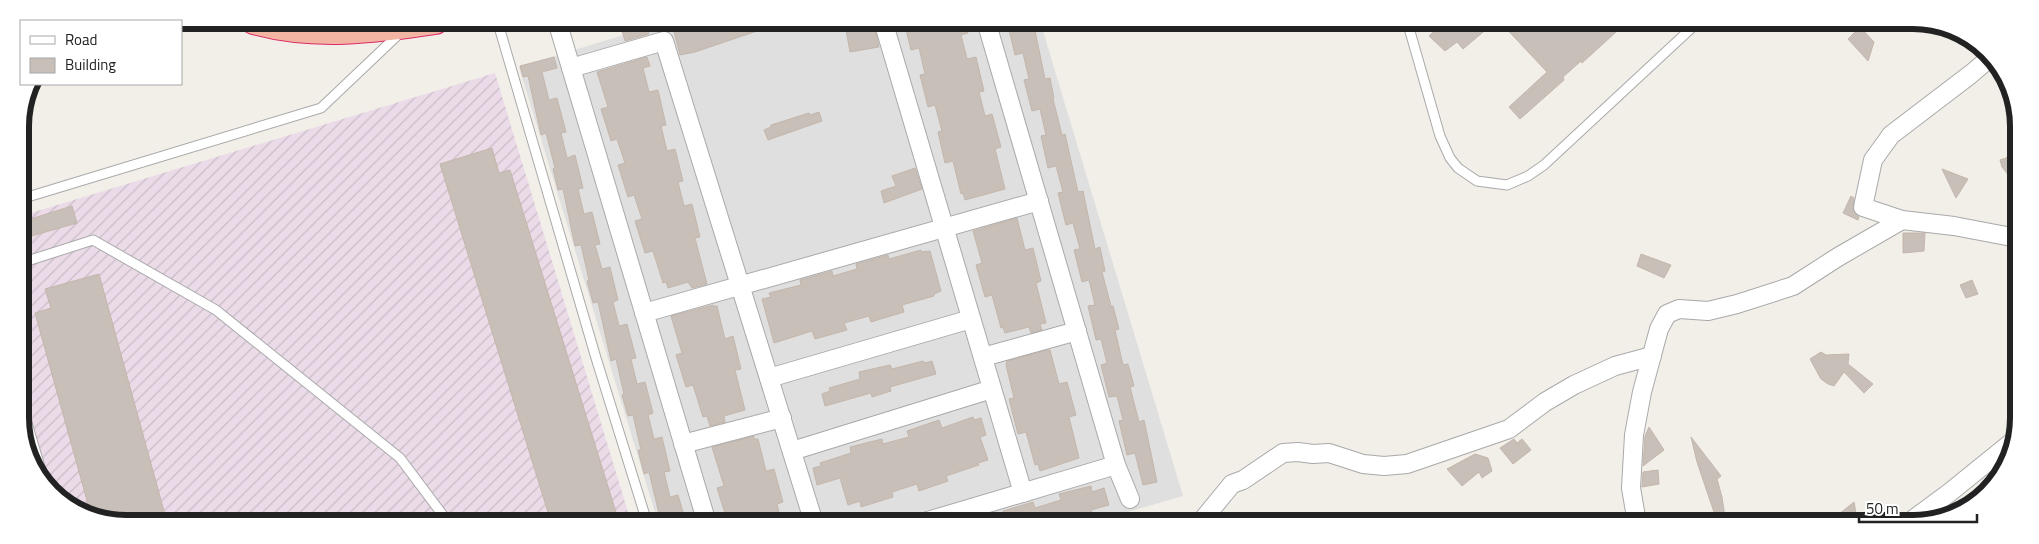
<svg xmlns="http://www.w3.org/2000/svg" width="2039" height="544" font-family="'Titillium Web',sans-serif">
	<defs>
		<pattern id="industrial-furrows" width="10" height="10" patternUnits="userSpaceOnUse" patternTransform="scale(1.25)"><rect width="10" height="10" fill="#ebdbe8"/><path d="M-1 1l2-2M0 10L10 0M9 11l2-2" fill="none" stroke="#c9bcc7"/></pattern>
	</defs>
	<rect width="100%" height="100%" fill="#f2efe9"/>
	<polygon fill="#e0dfdf" points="669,21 1040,21 1183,496 1090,523 658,522 519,67"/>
	<polygon fill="url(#industrial-furrows)" points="495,73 631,522 105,522 51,493 22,439 21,216"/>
	<g fill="#c7bfb8" stroke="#c4b6ab">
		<polygon points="684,21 753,21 757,31 695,52 680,55 672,24"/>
		<polygon points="865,21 873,21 879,47 850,52 845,24"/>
		<polygon points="904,21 965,21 968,33 961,35 967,59 976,57 984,91 979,92 985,116 992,114 1001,147 995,149 1005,189 965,200 963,193 961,194 953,161 945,163 938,132 942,131 935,105 928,107 920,75 925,74 919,48 911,50"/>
		<polygon points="1007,21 1033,21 1045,79 1050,78 1054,98 1053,99 1062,135 1065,134 1078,192 1083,191 1095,249 1100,247 1105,271 1102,272 1111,306 1113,306 1119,329 1115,330 1123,365 1128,364 1134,386 1130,387 1139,422 1144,420 1157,482 1143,485 1135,453 1127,455 1119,421 1123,420 1117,396 1109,397 1101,365 1107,363 1101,339 1096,340 1088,306 1095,305 1089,280 1082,282 1074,250 1080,249 1073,223 1066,225 1058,193 1063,192 1056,166 1048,168 1041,136 1046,135 1040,109 1032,111 1024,80 1029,79 1023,53 1015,55"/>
		<polygon points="1444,22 1495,22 1463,49 1457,42 1445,51 1429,36"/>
		<polygon points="1500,22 1627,22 1582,63 1581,61 1563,77 1564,80 1520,119 1509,107 1547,72"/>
		<polygon points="646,25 649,34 625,41 622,31"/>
		<polygon points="1860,27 1874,42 1868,61 1848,39"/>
		<polygon points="554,57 557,68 542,72 549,100 557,98 566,132 561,133 567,158 575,155 583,188 578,189 584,214 592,212 600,244 595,245 602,269 610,267 618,300 613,302 619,326 627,324 636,358 631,359 637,384 645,382 653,413 648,415 654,439 662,437 670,471 664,472 670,497 678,495 686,522 661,522 649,472 644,474 638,450 641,450 633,415 628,416 622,395 624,394 616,359 611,361 598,302 593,303 587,281 589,280 581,245 575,246 563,189 558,190 553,169 555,168 546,133 541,135 528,76 523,77 520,66"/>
		<polygon points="647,57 650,66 643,68 649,92 658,90 666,125 661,126 667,151 675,149 683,181 678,182 684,206 692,204 700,237 695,238 707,284 692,288 688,282 668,288 666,282 663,283 653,251 645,253 635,221 642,219 634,195 628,197 618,165 625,163 617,139 611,141 601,109 608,107 597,72"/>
		<polygon points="819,112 822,121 768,140 764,130 771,127 771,125 809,113 810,115"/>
		<polygon points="492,148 499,173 510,170 619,522 551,522 440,164"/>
		<polygon points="2017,154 2017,186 2002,167 2000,160"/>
		<polygon points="915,168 922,189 884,203 881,191 896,186 892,176"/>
		<polygon points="1942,169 1968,179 1956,198"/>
		<polygon points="1851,196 1854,198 1853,209 1859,217 1858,220 1843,213"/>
		<polygon points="72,206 77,223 21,239 21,222"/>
		<polygon points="1017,218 1025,250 1033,248 1041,281 1036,283 1046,323 1040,324 1042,330 1031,333 1029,327 1005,333 1003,327 1001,328 992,295 985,297 976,265 982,263 973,231"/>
		<polygon points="1903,233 1925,233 1924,251 1903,253"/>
		<polygon points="921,250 921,252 930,251 941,291 934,294 934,296 902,305 904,312 871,322 869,316 844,323 847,330 815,339 812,331 774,343 762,299 771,297 769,293 801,285 800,280 832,271 833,276 857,269 856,264 888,255 889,259"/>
		<polygon points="1641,254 1671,265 1664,278 1637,266"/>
		<polygon points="99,274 167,522 105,522 91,515 35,313 51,308 45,289"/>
		<polygon points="1972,280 1978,294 1966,298 1960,285"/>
		<polygon points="713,305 713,306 717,306 725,339 733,336 741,369 735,370 745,410 724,416 725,422 710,426 707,416 703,417 693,385 686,387 676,355 682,353 671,316"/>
		<polygon points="1047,350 1050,350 1059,384 1067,382 1076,415 1069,417 1079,458 1040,471 1038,464 1035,465 1026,432 1018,434 1009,399 1014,398 1006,365 1007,361"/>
		<polygon points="1821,352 1826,355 1849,354 1848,364 1873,384 1864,393 1844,372 1834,386 1828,384 1821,379 1810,359"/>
		<polygon points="923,361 924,363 932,361 936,374 890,387 891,391 872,397 871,393 825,406 822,394 830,391 829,388 860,379 859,372 890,365 892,369"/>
		<polygon points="973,417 974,420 981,418 986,435 980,437 988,460 978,463 979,465 946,476 948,481 919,491 917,484 892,492 893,497 861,507 860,501 848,505 840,478 817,485 813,468 821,466 820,463 851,453 850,447 882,439 883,444 909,437 907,431 939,420 942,428"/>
		<polygon points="1649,427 1664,450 1643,466 1645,436"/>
		<polygon points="754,436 754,439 758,439 766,471 774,469 783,502 777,504 782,523 735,523 734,517 727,520 717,488 724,486 712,447"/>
		<polygon points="1691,437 1721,476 1717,479 1722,497 1726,524 1718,524 1697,462"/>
		<polygon points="1514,439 1517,443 1522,439 1531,450 1513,464 1500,448"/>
		<polygon points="1475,454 1488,458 1492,471 1482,478 1479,472 1462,486 1447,469"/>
		<polygon points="1658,470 1659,484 1642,487 1643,472"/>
		<polygon points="1091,486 1092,492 1104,488 1109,505 1091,510 1092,512 1072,518 1071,515 1046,523 1005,523 1003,511 1033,502 1035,508 1061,500 1059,494"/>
		<polygon points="1854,502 1858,524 1853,524 1839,514"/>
	</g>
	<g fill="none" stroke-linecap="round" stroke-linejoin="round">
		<defs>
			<g id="service">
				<polyline points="497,20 596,358 647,522"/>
				<polyline points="1407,21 1440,136 1450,158 1458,168 1477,181 1507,185 1528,176 1544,165 1698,22"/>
				<polyline points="21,199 321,108 400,33"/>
				<polyline points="21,263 93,240 216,310 400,458 448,522"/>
				<polyline points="22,406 43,477"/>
			</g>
			<g id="minor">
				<polyline points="557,21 707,523"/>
				<polyline points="883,21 1023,493"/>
				<polyline points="986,21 1116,465 1130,499"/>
				<polyline points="1991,57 1971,74 1891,135 1873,160 1863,207 1902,220 1954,226 2017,238"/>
				<polyline points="571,68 664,41 814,523"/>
				<polyline points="644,313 1039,201"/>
				<polyline points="983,357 1077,331"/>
				<polyline points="769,378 971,319"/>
				<polyline points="683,444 782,418"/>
				<polyline points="792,451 992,389"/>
				<polyline points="921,523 1116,465"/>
				<polyline points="1200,523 1232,484 1243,480 1283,453 1298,452 1313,454 1329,453 1363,464 1384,466 1407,464 1509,429 1545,402 1574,385 1615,366 1652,356"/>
				<polyline points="1637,523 1631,488 1634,435 1642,392 1659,329 1667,314 1679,309 1708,311 1737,304 1793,286 1838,257 1902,220"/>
				<polyline points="1907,524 1949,493 2017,438"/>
			</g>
			<path id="trunk" d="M254,20C313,37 376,29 435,20"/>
		</defs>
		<use href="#service" stroke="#a9a9a9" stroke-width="11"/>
		<use href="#minor" stroke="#a9a9a9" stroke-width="20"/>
		<use href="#trunk" stroke="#dc2a67" stroke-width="30"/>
		<use href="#service" stroke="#fff" stroke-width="9"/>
		<use href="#minor" stroke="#fff" stroke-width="18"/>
		<use href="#trunk" stroke="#f2b4a3" stroke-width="28"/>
	</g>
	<path d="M0 0H2039V544H0ZM126 29H1913A97 97 0 0 1 2010 126V418A97 97 0 0 1 1913 515H126A97 97 0 0 1 29 418V126A97 97 0 0 1 126 29Z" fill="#fff" fill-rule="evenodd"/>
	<path fill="none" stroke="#222" stroke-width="6" d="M126 29H1913A97 97 0 0 1 2010 126V418A97 97 0 0 1 1913 515H126A97 97 0 0 1 29 418V126A97 97 0 0 1 126 29Z"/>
	<rect x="20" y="20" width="162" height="65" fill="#ffffff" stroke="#a7a7a7"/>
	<rect x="30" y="36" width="25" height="8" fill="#ffffff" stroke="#a7a7a7"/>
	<text x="65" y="45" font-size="15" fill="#222222">Road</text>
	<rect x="30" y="58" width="25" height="15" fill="#c7bfb8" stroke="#a7a7a7"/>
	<text x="65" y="70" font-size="15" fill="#222222">Building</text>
	<path d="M1859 514v8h118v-8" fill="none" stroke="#222222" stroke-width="2.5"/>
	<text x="1866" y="514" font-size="15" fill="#222222" stroke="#ffffff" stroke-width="4" paint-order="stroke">50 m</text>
</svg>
